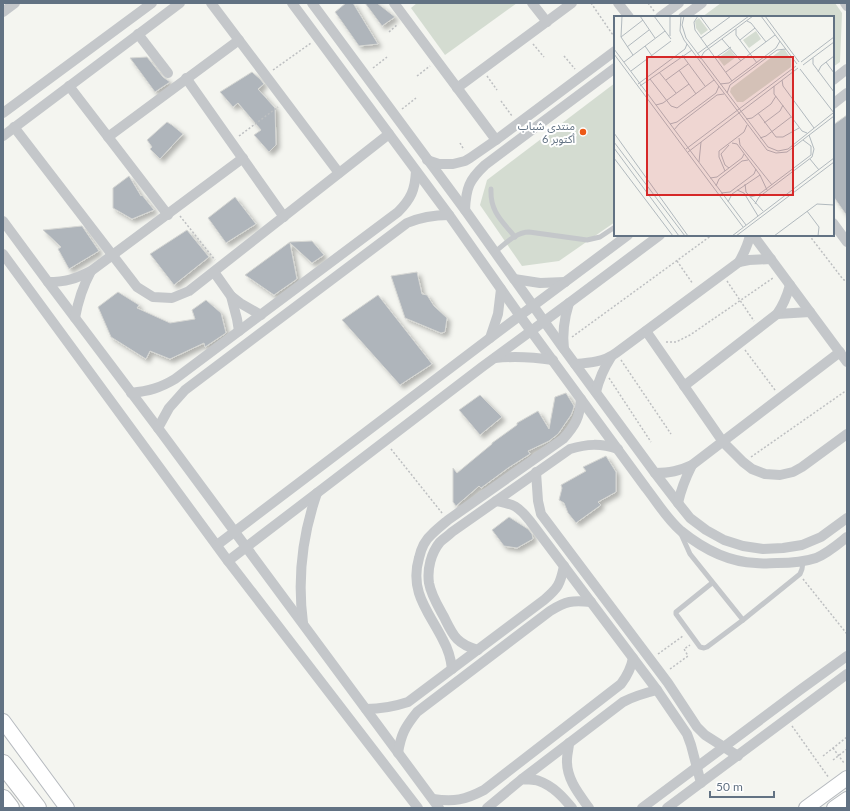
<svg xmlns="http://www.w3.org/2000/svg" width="850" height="811" font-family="Lato,'Noto Sans Arabic',sans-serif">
	<defs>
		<filter id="shadow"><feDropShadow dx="3.5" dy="3.5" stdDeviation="2" flood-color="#0004"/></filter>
	</defs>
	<rect width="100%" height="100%" fill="#f4f5f0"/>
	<!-- green -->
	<g fill="#d4dcd1">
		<polygon points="417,3 517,3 445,55 411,8"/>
		<polygon points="721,3 835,3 842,13 840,62 833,67 833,17 702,17"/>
		<polygon points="615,83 615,222 559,261 522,266 480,205 487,180"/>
	</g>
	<!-- building -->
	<g fill="#afb5bb" stroke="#d5d6d3" filter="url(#shadow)">
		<polygon points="346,3 353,3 378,44 359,46 335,12"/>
		<polygon points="365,3 377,3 395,17 382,26"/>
		<polygon points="147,57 163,77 170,82 155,92 130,58"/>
		<polygon points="252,72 260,79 264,84 258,89 275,108 276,145 269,152 254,135 261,130 238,103 233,107 220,92"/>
		<polygon points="847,115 847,216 833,196 833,125"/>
		<polygon points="167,122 172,125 183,134 160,159 150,149 152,147 147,140"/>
		<polygon points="129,176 141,196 142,195 154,210 132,219 113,208 113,188"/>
		<polygon points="235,197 256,224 226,243 208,218"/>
		<polygon points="82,226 99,251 69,269 58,249 61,247 43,230"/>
		<polygon points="187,230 209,257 174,285 150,254"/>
		<polygon points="312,241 324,255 312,263 290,243 297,279 274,295 245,275 290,242"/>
		<polygon points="417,272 422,294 427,295 434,306 447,318 445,332 441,333 405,318 391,276"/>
		<polygon points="118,292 139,305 137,308 170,323 195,319 192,310 206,300 221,313 226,333 205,347 204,343 170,359 150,351 146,359 111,337 98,307"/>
		<polygon points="378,295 432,364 400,385 342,320"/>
		<polygon points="566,393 574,406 573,410 571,415 558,434 549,441 528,451 530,454 508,468 481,488 479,486 456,506 453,502 453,468 457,473 492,444 492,443 517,425 517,423 538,411 549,429 555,397"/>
		<polygon points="480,395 502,417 480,435 459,410"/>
		<polygon points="606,456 616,472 616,492 598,502 601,505 576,523 568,513 564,503 559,500 562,488 561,485 586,471 583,467"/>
		<polygon points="509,517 528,529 532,534 533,539 517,548 504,546 492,530"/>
	</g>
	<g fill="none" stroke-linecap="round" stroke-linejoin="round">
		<defs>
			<g id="secondary">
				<polyline points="3,721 67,808"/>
				<polyline points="806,808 847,778"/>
				<polyline points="834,808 847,799"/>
			</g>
			<g id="highway">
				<polyline points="3,764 37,808"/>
				<polyline points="3,799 10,808"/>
			</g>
		</defs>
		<!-- secondary casing -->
		<use href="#secondary" stroke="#b6babf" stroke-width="16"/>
		<!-- highway casing -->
		<use href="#highway" stroke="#b6b9bc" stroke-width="20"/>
		<!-- path -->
		<g stroke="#bdbfc1" stroke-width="1.5" stroke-dasharray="2 2" stroke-linecap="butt">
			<polyline points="591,3 615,38"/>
			<polyline points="648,3 654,11"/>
			<polyline points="389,32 398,24"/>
			<polyline points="533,44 544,57"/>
			<polyline points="564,56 575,69"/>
			<polyline points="373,68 387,57"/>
			<polyline points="273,70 311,43"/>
			<polyline points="417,76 430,66"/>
			<polyline points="487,76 497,90"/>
			<polyline points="501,101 512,116"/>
			<polyline points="402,109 416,98"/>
			<polyline points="239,136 278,107"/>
			<polyline points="460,143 464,150"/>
			<polyline points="180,216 215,260"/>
			<polyline points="809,235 842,278 844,280 847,280"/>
			<polyline points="677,261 693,284"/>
			<polyline points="727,281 754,321"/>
			<polyline points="572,337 712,235"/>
			<polyline points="666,342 676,342 690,335 773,278"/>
			<polyline points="745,350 775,390"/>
			<polyline points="621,360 671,434"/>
			<polyline points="609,378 651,442"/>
			<polyline points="391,449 442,513"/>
			<polyline points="751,457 847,390"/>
			<polyline points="803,579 847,634"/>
			<polyline points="658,654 683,636"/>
			<polyline points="670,669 688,656 684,649 690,645"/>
			<polyline points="792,726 829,778"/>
			<polyline points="833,748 844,763"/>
			<polyline points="823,756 847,737"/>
			<polyline points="833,760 847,749"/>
		</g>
		<!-- lane -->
		<g stroke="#c4c7ca" stroke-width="5">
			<path d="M491 189C490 212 502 221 515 237"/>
			<path d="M495 252C505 244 516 232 529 232L587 240 600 237 615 227"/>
			<polyline points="681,534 690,554 743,620"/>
			<polyline points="712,583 676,612 676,614 700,647 704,648 707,647 743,620 800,574 802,569 803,562"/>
		</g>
		<!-- street -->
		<g stroke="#c4c7ca" stroke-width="10">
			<polyline points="211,3 339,173"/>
			<path d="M292 3 449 215 520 316 646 488C657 502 667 519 681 531 702 548 728 562 756 563 763 564 770 563 777 563 790 563 804 562 816 558 828 553 837 545 847 537"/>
			<polyline points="312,3 465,210 561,345 655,473 678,503 690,518 706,530 724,540 743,546 763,549 783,548 802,545 821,537 847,518"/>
			<polyline points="394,3 496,140"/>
			<polyline points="532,3 547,22"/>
			<polyline points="618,3 629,17"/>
			<polyline points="845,3 847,6"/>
			<polyline points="3,12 15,3"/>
			<polyline points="660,17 679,3"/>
			<polyline points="683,17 702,3"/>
			<polyline points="138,34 168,73"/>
			<polyline points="186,78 284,217"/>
			<polyline points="833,80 847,69"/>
			<polyline points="69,86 168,215"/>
			<polyline points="457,88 572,3"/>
			<polyline points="833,104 847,93"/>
			<polyline points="3,113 152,3"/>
			<polyline points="14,127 137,287 153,297 172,298 189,291 389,134"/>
			<polyline points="3,136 180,3"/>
			<polyline points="108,137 239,40"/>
			<polyline points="427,160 439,164 453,164 465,161 470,158 496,140 615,51"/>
			<path d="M465 210C466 188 469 180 485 165L615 68"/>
			<polyline points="3,221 48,282 158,428 439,808"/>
			<polyline points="833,223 847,242"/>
			<polyline points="753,235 847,362"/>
			<polyline points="3,254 228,561 418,808"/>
			<polyline points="739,262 749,260 771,259"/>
			<polyline points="214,272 231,296 237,319 239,331"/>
			<polyline points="514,279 540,283 565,282"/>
			<path d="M48 282C66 282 75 279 91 271L243 158"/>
			<polyline points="231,296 240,303 261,315"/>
			<polyline points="777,314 810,312"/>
			<path d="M75 318C78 301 83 286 91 271"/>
			<polyline points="646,331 723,442 743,462 752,469 765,474 780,475 793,472 802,467 847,434"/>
			<polyline points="490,338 498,314 501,289"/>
			<path d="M564 349C562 333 564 319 569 303"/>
			<path d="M495 358C515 356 533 357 553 360"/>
			<path d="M575 364C589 363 604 362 616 353L739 262C744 253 748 245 750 235"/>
			<path d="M684 386 777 314C784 304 787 296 790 285"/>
			<path d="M596 392C599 379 604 368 611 357"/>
			<path d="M131 393C149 391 160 388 175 379L398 212C411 199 415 190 416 171"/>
			<path d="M158 428 169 408 185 390 407 223C421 217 433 215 449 215"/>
			<polyline points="536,472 538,501 541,514 668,683 697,727 705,735 738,756"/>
			<path d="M655 473C670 473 679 471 692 465L840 352"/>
			<path d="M496 501C514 504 518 506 530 521L657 690 687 734 691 745 701 783"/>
			<path d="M678 503C681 489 686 477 692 465"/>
			<polyline points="217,545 490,338 628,235"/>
			<polyline points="228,561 482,367 531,331 569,303 660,235"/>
			<path d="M303 623C297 577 302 536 317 493"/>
			<path d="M478 650C456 644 453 635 444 617 438 606 431 595 429 583 427 569 431 553 440 542 443 539 448 536 452 532L570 449C587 444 600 443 618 449"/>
			<path d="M452 669C451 659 448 649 443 640 429 612 409 592 419 558 421 549 425 540 432 534 437 529 442 525 448 520L563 439C575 426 580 417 581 399"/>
			<path d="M366 709C381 709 393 707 408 702L544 600C558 588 560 585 564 566"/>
			<path d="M569 743C569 748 567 754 567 759 566 778 578 793 589 808"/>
			<path d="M398 753C401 734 405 727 417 712L550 611C566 601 572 600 591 602"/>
			<path d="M522 779C528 780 534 779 539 781 553 786 563 797 572 808"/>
			<path d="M433 799C454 802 465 800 484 790L621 684C627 676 631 669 633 658"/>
			<path d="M487 808 522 779 623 702C634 696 645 693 657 690"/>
			<polyline points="642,808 800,690 847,656"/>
			<polyline points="667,808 847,674"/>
		</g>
		<!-- secondary -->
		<use href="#secondary" stroke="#fff" stroke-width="14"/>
		<!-- highway -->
		<use href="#highway" stroke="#fff" stroke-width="18"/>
	</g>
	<!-- markers -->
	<circle fill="#ed5917" stroke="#fff" stroke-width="1.5" cx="583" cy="132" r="4"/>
	<g text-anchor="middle" stroke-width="4" stroke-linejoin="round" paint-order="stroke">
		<!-- poi labels -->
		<g font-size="11" fill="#627283" stroke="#fff" text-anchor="end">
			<text x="575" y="130">منتدى شباب<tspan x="575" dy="13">6 أكتوبر</tspan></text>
		</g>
	</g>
	<!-- overview -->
	<g transform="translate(614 16)">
		<rect width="220" height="220" fill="#f4f5f0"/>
		<path d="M85 2 94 14 87 19 82 12 81 5ZM142 15 147 23 135 32 129 24ZM116 33 122 41 110 50 104 42ZM167 34H171L177 43V51L129 86H123L116 76 117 72Z" fill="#d4dcd1"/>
		<path fill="none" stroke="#b1b9be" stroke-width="1" d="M8 0 7 21 19 39M26 0 41 22M40 0 57 23M67 0 66 15 70 24 153 134 162 137 173 136 220 100M70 0 68 9 72 22 154 131 164 135 174 133 219 97M84 0 80 6 81 14 118 65M86 0 97 15M147 0 183 48M151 0 185 46M133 5 137 7 152 26M122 13V19L143 47M56 20V0M7 21 29 4M87 22 117 0M108 23 127 45M126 24 141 12M31 30 38 40M13 31 35 14M0 33 132 209M0 38 129 211M83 38 135 0M68 39 91 70M101 42 117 31M199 42V48L220 76M86 43 90 36 139 0M10 46 51 15M187 46 220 21M212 46 220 57M189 49 220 26M186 53 220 97M65 54 82 78M17 55 57 25M45 56 62 77M112 56 161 19M204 56 207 50 220 40M36 63 57 90 63 92 100 64M52 64 74 48M168 64 169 70 200 112M24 68 71 33 73 28M106 68 115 67 162 32 166 25M26 70 78 34M160 70V78L188 115 193 117M113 77 116 69 163 34 172 33M42 89 49 87 75 68M144 97 162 121H169L185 112M132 103 138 102 157 88 162 80M150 107 166 95 169 89M56 108 63 106 102 77 105 70M60 114 65 108 103 79 110 78M0 117 74 220M125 122 126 129 158 169M146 122 152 120 177 101M0 126 71 220M118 127 123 128 146 159 153 174M115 129 107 138 111 149 115 152M0 132 65 220M72 133 182 50M74 136 184 52M0 142 59 220M196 143 205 154M85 146 87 126M111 155 105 141V135L130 116 133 109M96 162 103 161 128 142 130 138M131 168 132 176 149 195M102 170 105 163 128 145 134 144M123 174 130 177 144 200M107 177 116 176 140 158 142 153M136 181 144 179 197 139V130L189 124M114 186 118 178 146 159M141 188 145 181 198 141 200 133 195 119M193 195 205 211 204 220M118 220 220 142M122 220 220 146M160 220 203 188 220 189"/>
		<path fill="#d62828" fill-opacity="0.15" stroke="#d62828" stroke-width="2" d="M33 41H179V179H33Z"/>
		<rect width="220" height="220" fill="none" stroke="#627283" stroke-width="2"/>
	</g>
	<!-- border -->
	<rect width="850" height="811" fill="none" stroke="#627283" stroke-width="8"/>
	<!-- scale -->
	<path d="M710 791v6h64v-6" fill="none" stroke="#627283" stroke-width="2"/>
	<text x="716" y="791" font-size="12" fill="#627283" stroke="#ffffff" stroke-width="3" paint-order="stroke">50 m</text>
</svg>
